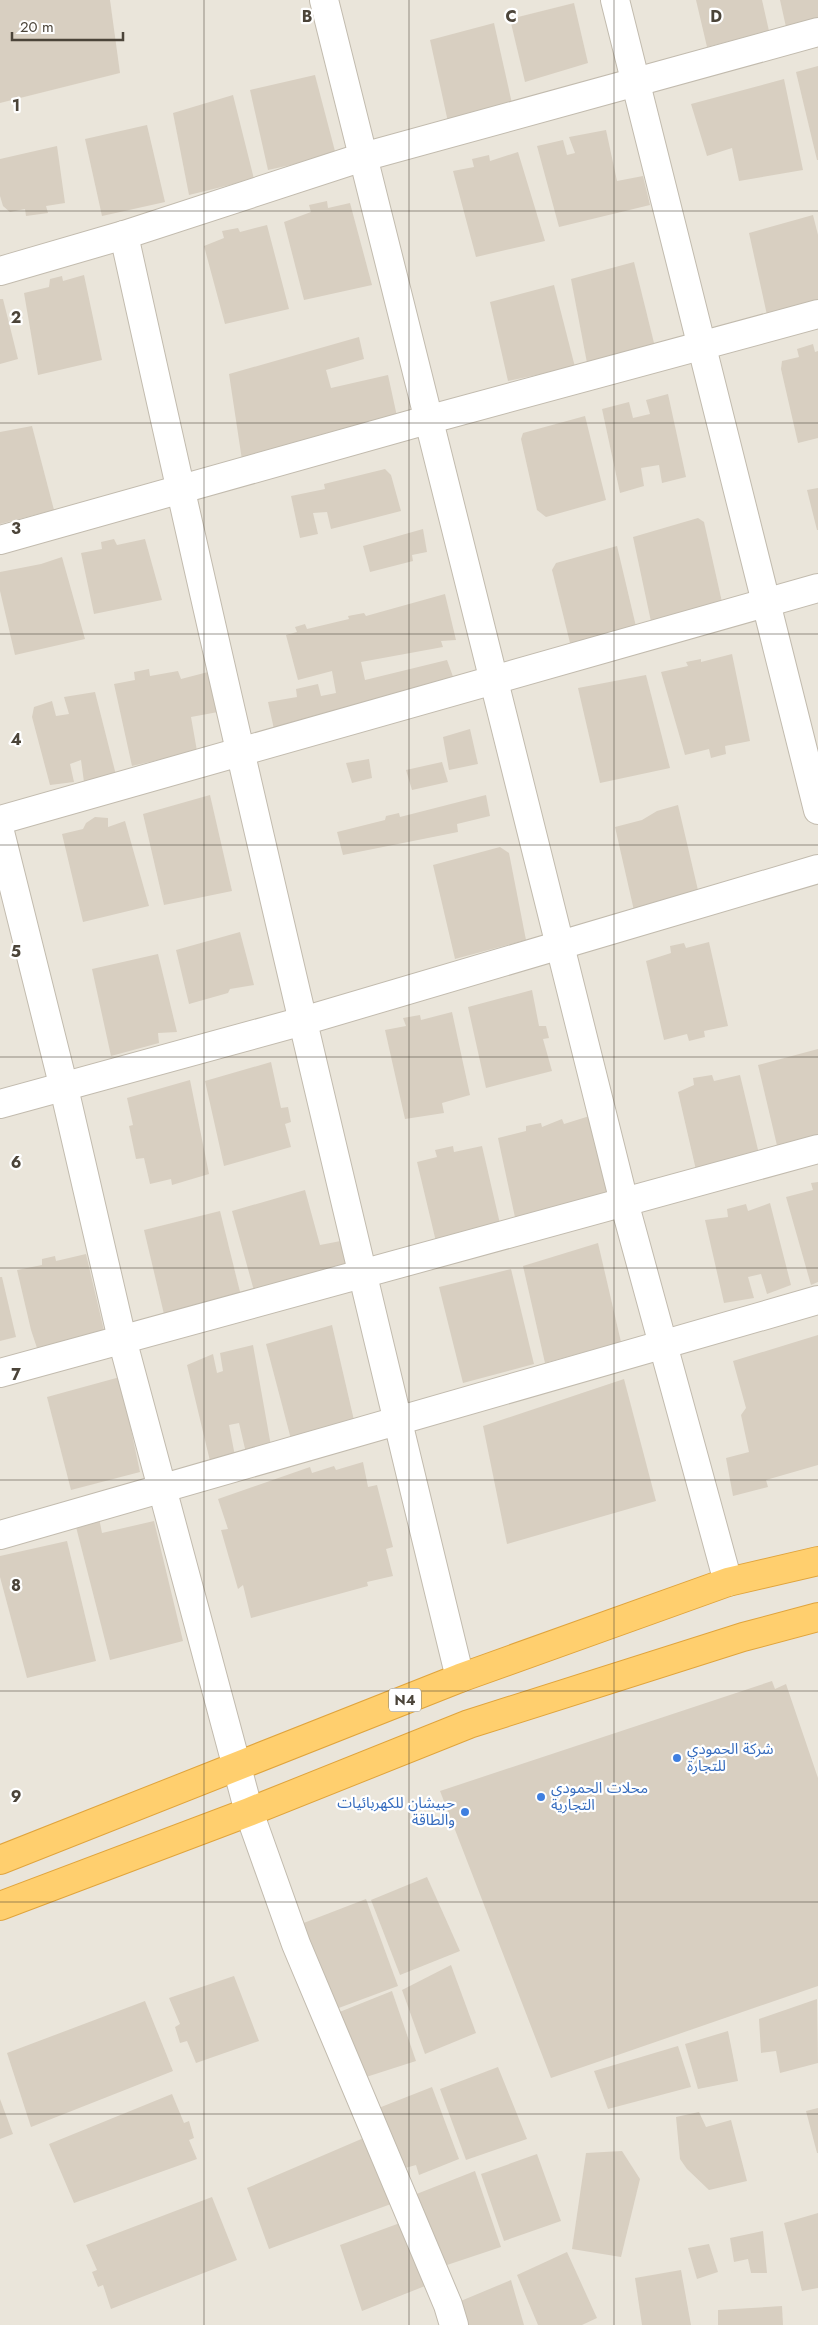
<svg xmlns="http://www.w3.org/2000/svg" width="818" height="2325" font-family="Jost,'Noto Sans Arabic',sans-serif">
	<rect width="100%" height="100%" fill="#f6f3ec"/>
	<!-- residential -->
	<rect fill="#eae5da" x="0" y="0" width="818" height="2325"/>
	<!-- building -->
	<g fill="#d8cfc1">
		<polygon points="0,0 110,0 120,73 0,103"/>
		<polygon points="696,0 762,0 769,31 707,47"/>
		<polygon points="780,0 818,0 818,19 786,27"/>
		<polygon points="574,3 588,63 525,82 510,19"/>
		<polygon points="494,23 513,108 448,122 430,40"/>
		<polygon points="818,66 818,160 817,160 796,72"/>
		<polygon points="315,75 336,155 268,170 250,90"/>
		<polygon points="784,79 803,170 739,181 732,148 707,156 691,104"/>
		<polygon points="233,95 254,179 189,195 173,113"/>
		<polygon points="147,125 165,202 102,216 85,139"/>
		<polygon points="606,130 617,181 643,176 650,205 559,227 537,146 563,140 567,155 575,153 569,137"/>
		<polygon points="57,146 65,203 46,206 48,213 26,216 25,209 10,212 3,206 0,196 0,159"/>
		<polygon points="518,152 545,241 476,257 453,171 474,167 472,159 489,155 490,161"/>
		<polygon points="327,201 328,208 350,203 372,285 304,300 284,222 311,212 309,205"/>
		<polygon points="813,215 818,235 818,302 767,315 749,233"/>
		<polygon points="267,225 289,309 225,324 204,246 224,238 222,231 238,228 240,232"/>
		<polygon points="634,262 655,347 587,363 571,279"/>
		<polygon points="84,275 102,360 38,375 24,293 49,287 50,279 62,276 63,281"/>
		<polygon points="554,285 575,367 508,381 490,302"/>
		<polygon points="0,299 3,299 18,359 0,364"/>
		<polygon points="359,337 364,359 326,370 331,388 388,375 398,421 242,460 229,374"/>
		<polygon points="813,344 815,352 818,351 818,438 798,443 781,369 782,361 799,357 797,349"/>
		<polygon points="668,394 686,477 662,483 659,465 641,468 644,486 620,493 602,409 629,402 633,418 650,414 646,400"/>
		<polygon points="585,416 606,500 546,517 537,510 521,439 523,433"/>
		<polygon points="32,426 54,510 0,524 0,432"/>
		<polygon points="385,469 391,475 401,511 331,529 327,512 313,513 318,534 300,538 291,496 325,489 324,484"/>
		<polygon points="818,488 818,530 817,530 807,490"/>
		<polygon points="698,518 704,522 724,611 653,631 633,537"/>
		<polygon points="423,529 427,552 412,555 413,561 370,572 363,546"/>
		<polygon points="114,539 117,545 145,539 162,600 94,614 81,553 102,549 101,542"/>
		<polygon points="617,546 638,635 572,651 552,570 556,563"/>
		<polygon points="62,557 85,639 15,655 0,591 0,572 41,564"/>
		<polygon points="445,594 456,640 441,641 443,647 361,662 365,680 447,660 456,685 274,729 268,702 297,697 296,689 318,684 321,696 336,693 332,671 298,680 286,635 297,632 295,627 305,624 307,629 349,619 348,616 364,613 366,616"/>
		<polygon points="732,654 750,741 725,746 726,754 711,758 709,749 685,755 661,672 688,666 686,662 701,659 701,662"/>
		<polygon points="149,669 150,676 178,671 181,679 208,672 218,712 191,717 197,751 132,766 114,684 135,680 134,672"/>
		<polygon points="646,675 670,768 600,783 578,688"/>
		<polygon points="95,692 116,775 84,782 81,760 70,764 74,782 50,785 32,717 34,707 52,701 56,716 69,714 64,697"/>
		<polygon points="470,729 478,764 449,770 443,737"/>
		<polygon points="369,759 372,778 352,783 346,763"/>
		<polygon points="442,762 448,782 412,790 406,770"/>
		<polygon points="210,795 232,891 164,905 143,814"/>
		<polygon points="486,795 490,816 457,824 458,832 343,855 337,832 385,820 386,816 399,813 400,817"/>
		<polygon points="678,805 701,903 635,915 615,827 642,820 657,811"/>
		<polygon points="95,817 108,818 108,827 125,821 149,906 83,922 62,834 83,829 86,823"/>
		<polygon points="500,847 509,853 526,940 455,959 433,865"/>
		<polygon points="240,932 254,985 230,989 228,993 189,1004 176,950"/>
		<polygon points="709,942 728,1026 704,1031 705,1037 689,1041 687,1034 664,1040 646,961 671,953 670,946 684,943 686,948"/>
		<polygon points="158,954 177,1032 158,1033 159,1043 111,1056 92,969"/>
		<polygon points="532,990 539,1026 546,1026 549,1038 543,1039 552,1071 486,1088 468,1007"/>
		<polygon points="452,1012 470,1095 442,1103 444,1113 405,1119 385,1030 406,1026 403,1018 420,1015 421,1020"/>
		<polygon points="818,1049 818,1143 779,1154 758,1065"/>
		<polygon points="271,1062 281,1108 288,1107 291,1122 285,1124 291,1147 224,1166 205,1081"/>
		<polygon points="712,1075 714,1081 740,1075 759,1154 696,1170 678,1092 694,1085 693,1078"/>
		<polygon points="190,1080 209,1174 172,1185 171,1179 150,1184 144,1158 136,1159 129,1126 133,1125 127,1098"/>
		<polygon points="596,1114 616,1198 516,1222 498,1138 526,1131 526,1126 541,1123 542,1127 562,1119 564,1124"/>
		<polygon points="453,1146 454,1152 482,1146 501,1228 437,1246 417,1162 437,1157 435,1150"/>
		<polygon points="818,1182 818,1282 811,1285 786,1197 813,1190 811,1183"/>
		<polygon points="305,1190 320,1245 351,1239 358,1272 256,1298 232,1211"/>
		<polygon points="770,1203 791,1285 767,1294 761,1274 748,1277 754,1298 724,1303 705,1220 728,1217 727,1209 746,1204 748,1211"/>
		<polygon points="220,1211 244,1308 168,1331 144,1230"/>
		<polygon points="598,1243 621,1342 545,1363 523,1266"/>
		<polygon points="86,1254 106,1339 39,1354 31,1330 17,1270 42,1265 42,1259 55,1256 56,1261"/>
		<polygon points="511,1269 534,1364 463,1383 439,1287"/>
		<polygon points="0,1277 2,1277 16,1337 0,1341"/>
		<polygon points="332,1325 356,1429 292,1443 266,1344"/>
		<polygon points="818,1335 818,1465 766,1480 768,1487 733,1496 726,1458 749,1452 741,1415 746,1408 733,1361"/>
		<polygon points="253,1345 271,1446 246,1453 239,1423 229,1425 235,1456 210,1461 187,1365 213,1354 217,1373 223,1371 220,1353"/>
		<polygon points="120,1377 140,1472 71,1490 47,1397"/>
		<polygon points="624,1379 656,1501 507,1544 483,1426"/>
		<polygon points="363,1462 368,1487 377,1485 393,1547 386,1549 393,1576 367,1582 368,1586 251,1618 243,1585 238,1589 221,1530 228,1529 218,1499 310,1467 312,1473 334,1466 336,1470"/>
		<polygon points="99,1518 102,1533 154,1521 183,1641 110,1660 75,1523"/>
		<polygon points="67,1541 96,1661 27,1678 0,1577 0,1556"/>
		<polygon points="772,1681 775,1689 786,1684 818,1778 818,1986 551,2078 440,1791"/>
		<polygon points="427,1877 460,1951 400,1975 371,1900"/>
		<polygon points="366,1899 398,1986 336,2009 301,1924"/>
		<polygon points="451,1965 476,2033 425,2054 402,1990"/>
		<polygon points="234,1976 259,2041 196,2063 187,2041 180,2043 175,2027 180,2024 169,1998"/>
		<polygon points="392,1991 416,2061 363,2078 337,2013"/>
		<polygon points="817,1999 818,2063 780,2073 776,2051 761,2053 759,2019"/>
		<polygon points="145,2001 173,2071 31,2127 7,2053"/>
		<polygon points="728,2031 738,2081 698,2089 685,2044"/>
		<polygon points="678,2046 691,2087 608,2109 594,2071"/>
		<polygon points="498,2067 527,2139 466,2160 440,2089"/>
		<polygon points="432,2087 459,2159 419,2175 416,2165 398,2170 376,2109"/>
		<polygon points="172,2094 184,2123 189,2121 194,2138 189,2140 197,2159 74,2203 49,2144"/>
		<polygon points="0,2099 13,2134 0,2139"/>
		<polygon points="818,2108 818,2153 817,2153 806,2111"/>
		<polygon points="699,2112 706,2127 731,2120 747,2181 709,2190 687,2169 680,2159 676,2117"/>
		<polygon points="366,2137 391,2204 269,2249 247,2188"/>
		<polygon points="622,2151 640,2179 621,2257 572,2249 586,2153"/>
		<polygon points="537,2154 561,2221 504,2241 481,2174"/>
		<polygon points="475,2171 501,2247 444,2266 414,2195"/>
		<polygon points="212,2197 237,2260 111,2309 103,2285 98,2287 92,2272 97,2270 86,2245"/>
		<polygon points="818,2213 818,2288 802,2291 784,2223"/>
		<polygon points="400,2223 425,2286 362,2311 340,2245"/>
		<polygon points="763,2231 767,2273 751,2273 748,2259 734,2262 730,2238"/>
		<polygon points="709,2244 718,2272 697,2279 688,2248"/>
		<polygon points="567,2252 597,2318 582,2325 538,2325 517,2275"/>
		<polygon points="681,2270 691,2325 642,2325 635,2278"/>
		<polygon points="511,2280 524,2325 462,2325 456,2303"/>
		<polygon points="782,2306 783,2325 718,2325 718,2310"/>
	</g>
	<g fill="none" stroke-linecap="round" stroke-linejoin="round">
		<defs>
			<g id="minor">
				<polyline points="324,0 624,1202 728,1582"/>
				<polyline points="615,0 818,810"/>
				<path d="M124 235C230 717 343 1198 460 1678"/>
				<polyline points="0,271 124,235 363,157 818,32"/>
				<polyline points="0,540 427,420 818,314"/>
				<polyline points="0,820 818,588"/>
				<polyline points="0,832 64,1088 122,1339 249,1812 296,1944 448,2305 454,2325"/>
				<polyline points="0,1104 303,1021 818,869"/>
				<polyline points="0,1373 818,1149"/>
				<polyline points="0,1535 818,1300"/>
			</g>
			<g id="highway">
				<polyline points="0,1860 460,1678 728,1582 818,1561"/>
				<polyline points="0,1906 249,1812 469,1724 743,1637 818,1617"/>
			</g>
		</defs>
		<!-- minor casing -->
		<use href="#minor" stroke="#c2bbae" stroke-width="30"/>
		<!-- highway casing -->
		<use href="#highway" stroke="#e0a43c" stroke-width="30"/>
		<!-- minor -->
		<use href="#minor" stroke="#fff" stroke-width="28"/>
		<!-- highway -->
		<use href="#highway" stroke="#ffcf6e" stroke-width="28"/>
	</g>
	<!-- grid -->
	<path fill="none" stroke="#4b4439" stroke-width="1" stroke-opacity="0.55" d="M204 0V2325M409 0V2325M614 0V2325M0 211H818M0 423H818M0 634H818M0 845H818M0 1057H818M0 1268H818M0 1480H818M0 1691H818M0 1902H818M0 2114H818"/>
	<!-- markers -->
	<g fill="#3f7fe0" stroke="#fff" stroke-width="2">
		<circle cx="677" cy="1758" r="5"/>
		<circle cx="541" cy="1797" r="5"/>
		<circle cx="465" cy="1812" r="5"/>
	</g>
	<g text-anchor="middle" stroke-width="4.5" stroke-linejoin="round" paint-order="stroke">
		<!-- shield labels -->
		<rect fill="#fff" stroke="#817c74" stroke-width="1" x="389" y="1688.5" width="32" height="23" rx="4"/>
		<g font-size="14" font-weight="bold" fill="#4b4439">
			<text x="405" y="1705">N4</text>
		</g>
		<!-- shop labels -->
		<g font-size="15" fill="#366cbe" stroke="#fff" text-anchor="start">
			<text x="687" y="1754">شركة الحمودي<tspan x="687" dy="17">للتجارة</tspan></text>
			<text x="551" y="1793">محلات الحمودي<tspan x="551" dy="17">التجارية</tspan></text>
			<text x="455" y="1808" text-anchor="end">حبيشان للكهربائيات<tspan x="455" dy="17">والطاقة</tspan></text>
		</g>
	</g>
	<g font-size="16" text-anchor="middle" font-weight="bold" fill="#4b4439" stroke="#fff" stroke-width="4.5" stroke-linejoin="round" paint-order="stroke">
		<text x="307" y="22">B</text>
		<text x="511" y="22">C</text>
		<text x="716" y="22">D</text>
		<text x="16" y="111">1</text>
		<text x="16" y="323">2</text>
		<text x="16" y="534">3</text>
		<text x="16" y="745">4</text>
		<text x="16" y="957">5</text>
		<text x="16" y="1168">6</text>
		<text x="16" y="1380">7</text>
		<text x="16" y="1591">8</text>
		<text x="16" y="1802">9</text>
	</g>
	<!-- scale -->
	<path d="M12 32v8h111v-8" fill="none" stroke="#4b4439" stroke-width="2.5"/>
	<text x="20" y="32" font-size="15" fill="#4b4439" stroke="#ffffff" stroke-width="4" paint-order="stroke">20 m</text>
</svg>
